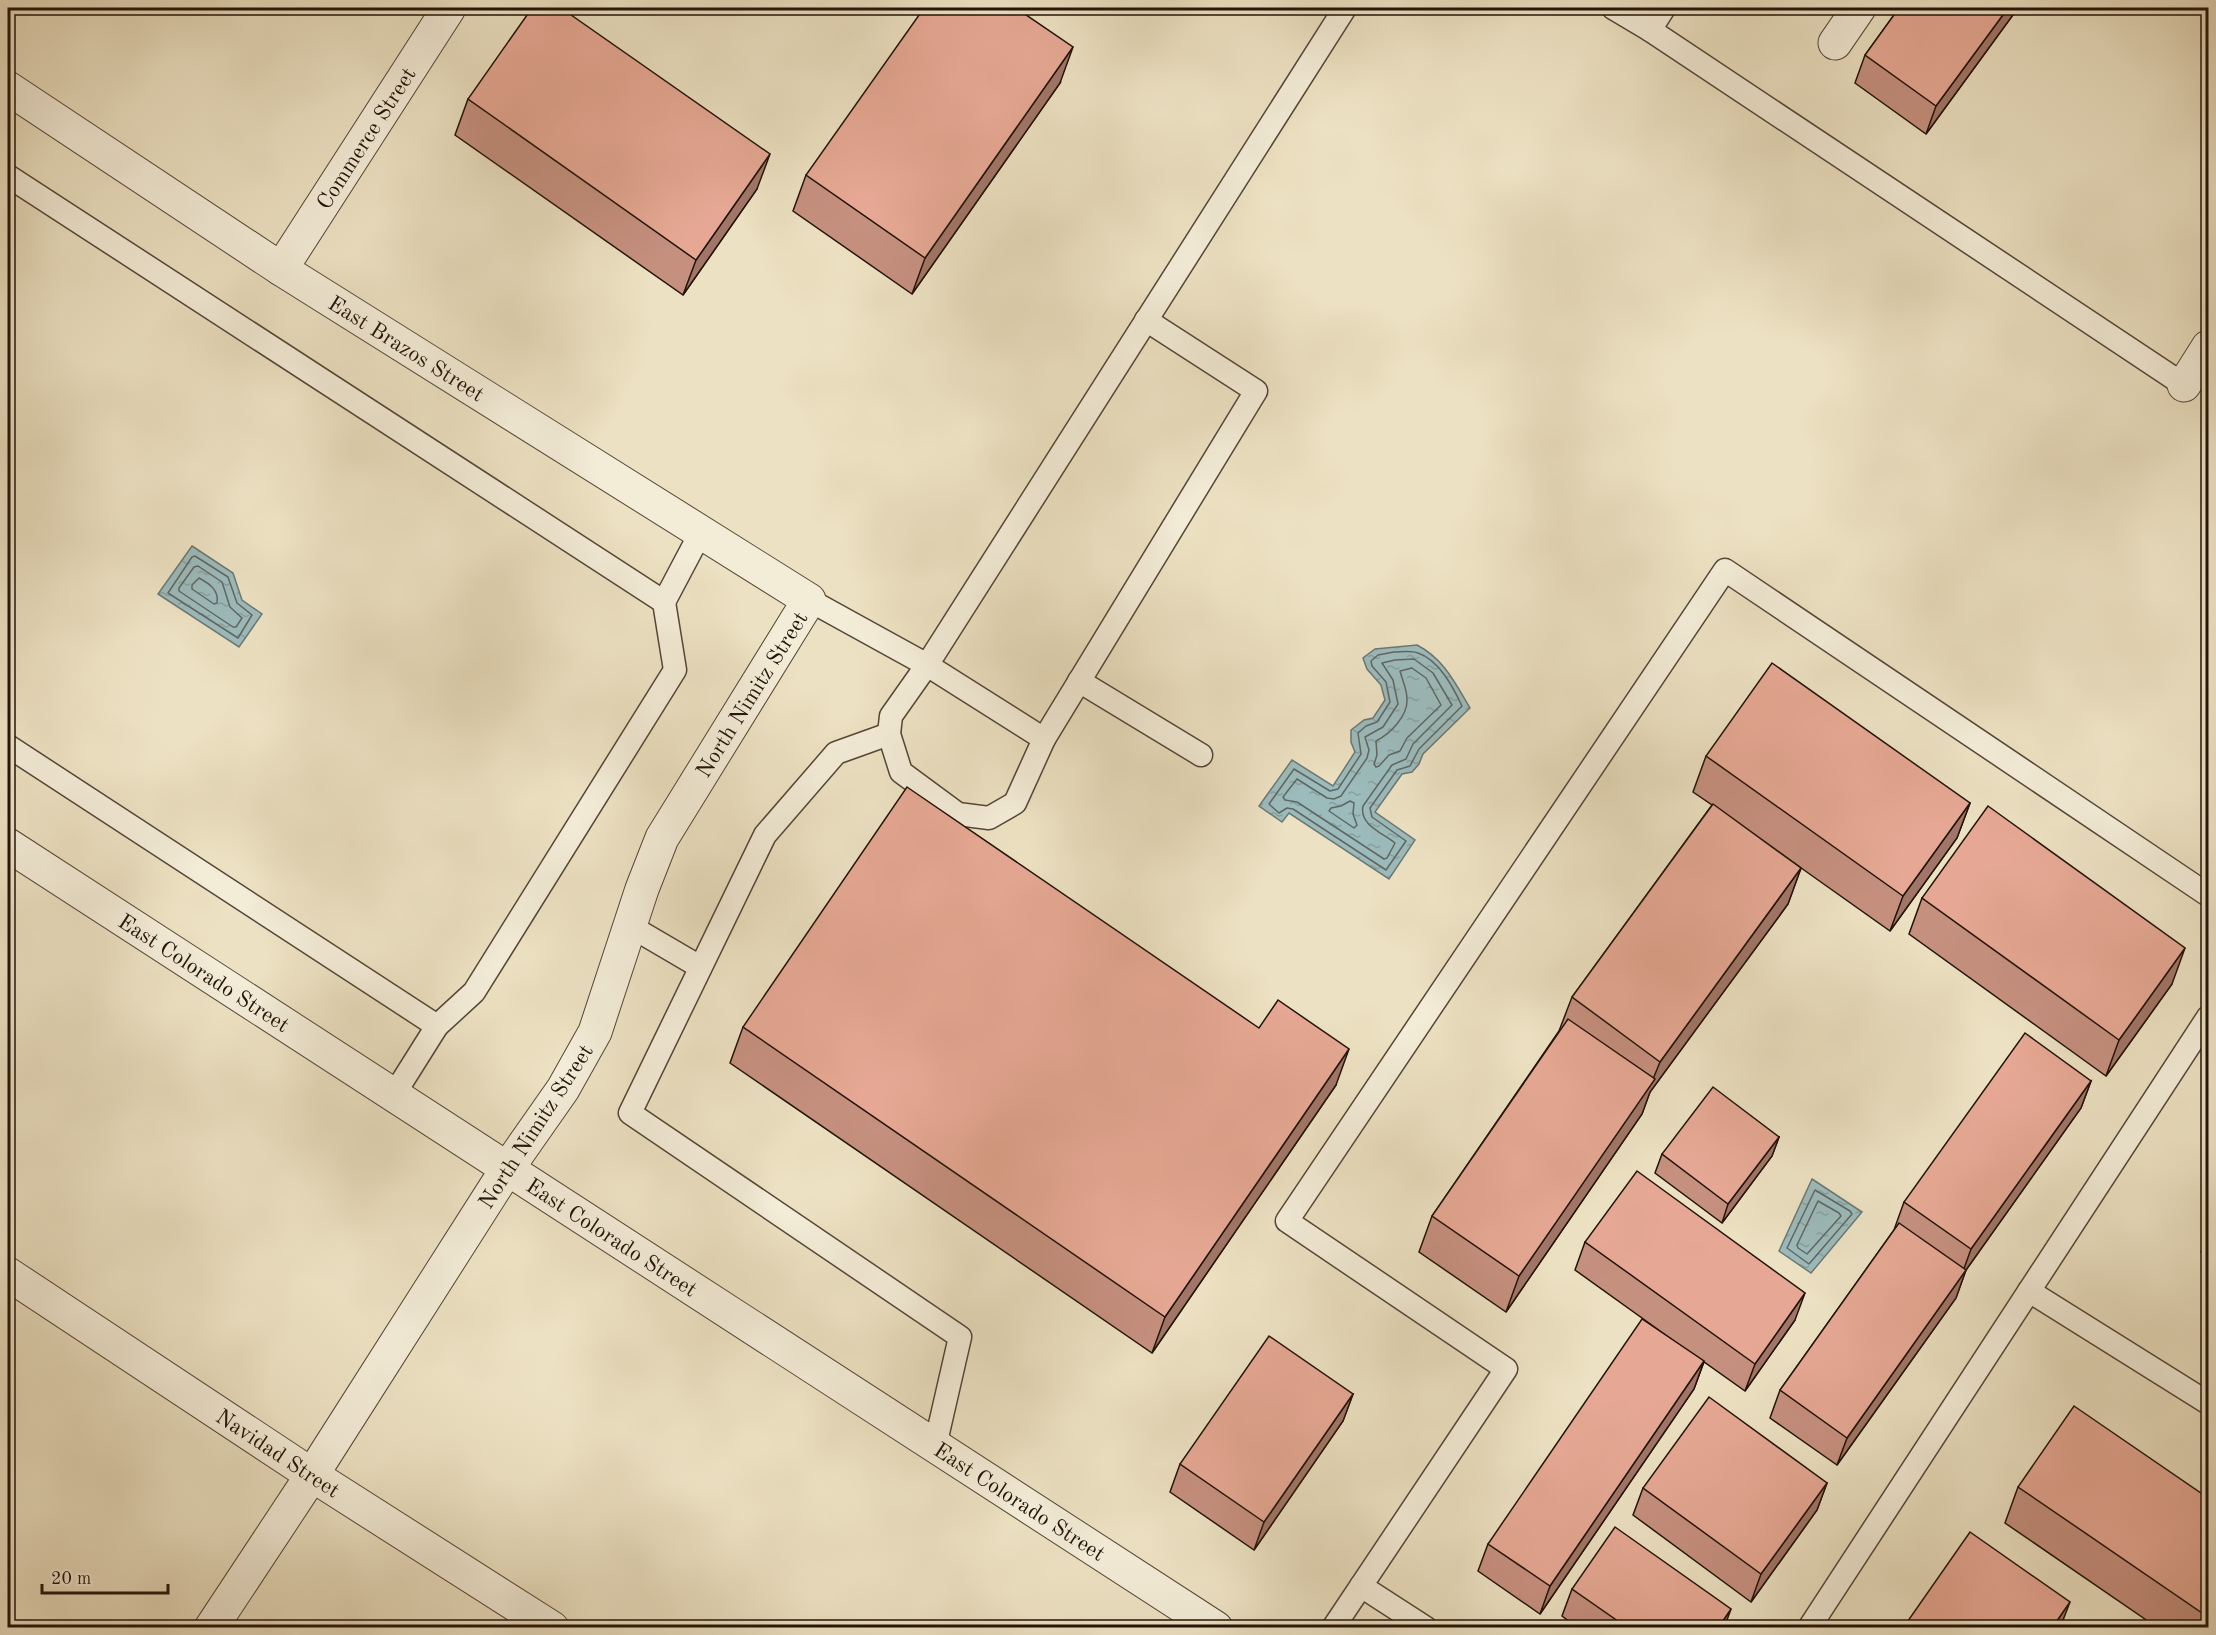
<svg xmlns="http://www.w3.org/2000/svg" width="2216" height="1635" font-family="'Old Standard TT',serif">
	<defs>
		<pattern id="water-ripples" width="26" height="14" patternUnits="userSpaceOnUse" patternTransform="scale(1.5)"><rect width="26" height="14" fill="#9cbbbc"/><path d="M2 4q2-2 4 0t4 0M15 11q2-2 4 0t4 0" fill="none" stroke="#86a0a0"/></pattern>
	</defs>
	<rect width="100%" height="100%" fill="#ece1c2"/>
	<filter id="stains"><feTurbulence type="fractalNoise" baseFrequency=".00333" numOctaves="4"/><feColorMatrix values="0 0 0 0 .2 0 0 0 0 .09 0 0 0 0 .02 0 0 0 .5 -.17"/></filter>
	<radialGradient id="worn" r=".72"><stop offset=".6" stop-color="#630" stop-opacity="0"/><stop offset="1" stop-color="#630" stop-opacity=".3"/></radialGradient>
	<!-- water -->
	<g fill="url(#water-ripples)" stroke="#6b7874" stroke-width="1.5">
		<polygon points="192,546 233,573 242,600 262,614 239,647 158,594"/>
		<path d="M1417 645C1444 659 1455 683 1470 708L1423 754 1419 764 1412 772 1402 774 1375 812 1415 840 1389 879 1289 813 1282 822 1259 806 1292 760 1333 786 1355 752 1351 742V730L1364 720 1373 718 1385 700 1381 685 1367 669 1363 658 1375 649Z"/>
		<polygon points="1812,1179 1862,1212 1811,1273 1779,1251"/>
	</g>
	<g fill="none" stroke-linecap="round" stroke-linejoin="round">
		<!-- shore -->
		<g stroke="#5f6762" stroke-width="1.5">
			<polygon points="195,556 228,577 237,603 252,615 238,638 168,593 192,557"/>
			<polygon points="198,566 222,582 230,607 242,618 236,627 233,627 179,591 179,588 194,567"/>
			<path d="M199 578C210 584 219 590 217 603L214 604 192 589V585Z"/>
			<path d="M1394 652C1401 652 1411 650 1418 653 1439 660 1453 687 1462 706L1419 749 1410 766 1397 770 1370 808 1372 817 1406 841 1386 870 1293 809 1287 808 1279 813 1269 804 1294 769 1330 791 1338 789 1361 754 1358 733 1366 726 1377 722 1390 702 1386 682 1372 666 1371 661 1378 655Z"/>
			<path d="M1414 659 1433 673 1452 705 1413 744 1406 759 1392 765 1363 806C1359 825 1383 833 1395 843L1387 858 1384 859 1297 802 1285 800 1283 797 1297 779 1327 798 1334 799 1341 796 1367 758 1369 750 1365 737 1383 727 1398 704 1393 680 1382 663 1395 660Z"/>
			<path d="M1412 668 1426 678 1441 705 1407 738 1400 751 1389 755 1379 766 1376 767 1374 764 1377 755 1376 741C1390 734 1408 716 1407 699 1407 689 1402 679 1400 671Z"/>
			<polygon points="1350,801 1354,803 1353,814 1357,825 1354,828 1329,811 1331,808 1341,806"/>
			<polygon points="1815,1190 1850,1211 1852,1214 1809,1264 1787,1248"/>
			<polygon points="1818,1201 1839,1213 1841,1216 1807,1254 1798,1248 1797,1245"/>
		</g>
		<defs>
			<g id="lane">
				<polyline points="1613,8 1650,30 1664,8"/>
				<polyline points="1650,30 2184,385"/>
				<polyline points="8,176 664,602 675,670 474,992 437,1026"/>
				<polyline points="809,600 927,665 1345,8"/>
				<polyline points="664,602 701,532"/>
				<polygon points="927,665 1044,739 1015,803 989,818 958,814 901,772 889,734 891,716"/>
				<polyline points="1079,681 1201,755"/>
				<polyline points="889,734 836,753 765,835 630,1113 960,1337 935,1446"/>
				<polyline points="1044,739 1256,391 1146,320"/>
				<polyline points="8,746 437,1026 393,1096"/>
				<polyline points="630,926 700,967"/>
				<polyline points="2029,1291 2208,1403"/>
				<polyline points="1361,1586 1426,1628"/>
				<polyline points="1333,1628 1506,1369 1287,1221 1725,570 2208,895"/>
				<polyline points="1809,1628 2208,1017"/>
			</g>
			<g id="street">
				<polyline points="1835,43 1859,8"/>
				<path id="s1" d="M8 88 281 269 809 600 662 838 642 889 595 1032 563 1089 507 1169 312 1475 211 1628"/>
				<path id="s2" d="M281 269 449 8"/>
				<polyline points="2184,385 2208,347"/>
				<path id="s3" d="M8 845 1216 1628"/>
				<path id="s4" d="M8 1274 312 1475 552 1628"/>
			</g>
		</defs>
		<!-- lane casing -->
		<use href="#lane" stroke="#544637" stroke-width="25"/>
		<!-- street casing -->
		<use href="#street" stroke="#544637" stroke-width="35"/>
		<!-- lane -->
		<use href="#lane" stroke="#f3ecd7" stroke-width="22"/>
		<!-- street -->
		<use href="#street" stroke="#f3ecd7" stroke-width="33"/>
	</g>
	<!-- wall -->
	<g fill="#c6907f" stroke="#221309" stroke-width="1.5">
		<polygon points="1899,8 2018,8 1926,134 1855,83 1865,55"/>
		<polygon points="1060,83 912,294 793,211 806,175"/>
		<polygon points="468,99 757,189 683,295 455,135"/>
		<polygon points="1706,756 1970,803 1957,838 1890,931 1780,853 1801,868 1788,904 1650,1092 1642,1114 1506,1312 1419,1252 1432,1216 1559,1031 1572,997 1712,805 1693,792"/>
		<polygon points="1922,898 2172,984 2106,1076 1909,934"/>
		<polygon points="743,1027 1336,1085 1152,1353 730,1063"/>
		<polygon points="2091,1081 2081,1108 1966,1270 1956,1298 1837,1465 1770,1418 1780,1390 1894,1230 1904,1202"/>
		<polygon points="1779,1137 1772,1156 1722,1223 1655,1173 1662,1154"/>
		<polygon points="2208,1232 2208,1257 2201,1252"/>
		<polygon points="1585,1242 1795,1320 1745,1391 1704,1362 1694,1389 1540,1614 1478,1571 1488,1544 1681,1346 1575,1270"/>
		<polygon points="1353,1394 1343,1421 1254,1550 1170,1492 1180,1464"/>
		<polygon points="1827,1483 1817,1510 1751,1602 1633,1515 1643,1488"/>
		<polygon points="2018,1487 2208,1498 2208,1628 2158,1628 2005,1523"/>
		<polygon points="1572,1589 1724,1628 1578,1628 1562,1616"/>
	</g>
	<!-- shaded-wall -->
	<g fill="#a17668" stroke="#221309" stroke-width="1.5">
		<polygon points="2008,8 2018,8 1926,134 1936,106"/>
		<polygon points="1073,47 1060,83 912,294 925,258"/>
		<polygon points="770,154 757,189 683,295 696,260"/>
		<polygon points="1970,803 1957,838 1890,931 1903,896"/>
		<polygon points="1801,868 1788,904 1650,1092 1642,1114 1506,1312 1519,1276 1651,1084 1660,1062"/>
		<polygon points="2185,948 2172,984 2106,1076 2119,1040"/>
		<polygon points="1349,1049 1336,1085 1152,1353 1165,1317"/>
		<polygon points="2091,1081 2081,1108 1961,1277 1971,1249"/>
		<polygon points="1779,1137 1772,1156 1722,1223 1728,1204"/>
		<polygon points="1966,1270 1956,1298 1837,1465 1847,1438"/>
		<polygon points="1805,1293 1795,1320 1745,1391 1755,1364"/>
		<polygon points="1704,1361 1694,1389 1540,1614 1550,1586"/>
		<polygon points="1353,1394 1343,1421 1254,1550 1264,1522"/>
		<polygon points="1827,1483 1817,1510 1751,1602 1761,1574"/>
		<polygon points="2070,1602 2060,1628 2052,1628"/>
		<polygon points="1731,1609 1724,1628 1718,1628"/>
	</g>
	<!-- building -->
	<g fill="#e6a894" stroke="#221309" stroke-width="1.5">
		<polygon points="532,8 561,8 770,154 696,260 468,99"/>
		<polygon points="924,8 1016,8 1073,47 925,258 806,175"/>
		<polygon points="1899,8 2008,8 1936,106 1865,55"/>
		<polygon points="1772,663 1970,803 1903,896 1706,756"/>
		<polygon points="907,787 1259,1028 1278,1000 1349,1049 1165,1317 743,1027"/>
		<polygon points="1713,804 1801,868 1660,1062 1572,997"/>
		<polygon points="1988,806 2185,948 2119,1040 1922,898"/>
		<polygon points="1568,1019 1655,1079 1519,1276 1432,1216"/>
		<polygon points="2025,1033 2091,1081 1971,1249 1904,1202"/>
		<polygon points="1713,1087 1779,1137 1728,1204 1662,1154"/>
		<polygon points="1637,1171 1805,1293 1755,1364 1585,1242"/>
		<polygon points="1899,1223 1966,1270 1847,1438 1780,1390"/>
		<polygon points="1642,1319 1704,1361 1550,1586 1488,1544"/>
		<polygon points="1269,1336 1353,1394 1264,1522 1180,1464"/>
		<polygon points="1709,1397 1827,1483 1761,1574 1643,1488"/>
		<polygon points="2074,1406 2208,1498 2208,1617 2018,1487"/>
		<polygon points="1615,1527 1731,1609 1718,1628 1628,1628 1572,1589"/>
		<polygon points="1970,1532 2070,1602 2052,1628 1903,1628"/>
	</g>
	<g text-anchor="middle" stroke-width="6" stroke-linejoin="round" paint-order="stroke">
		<!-- street labels -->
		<g font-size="22" fill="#221309" stroke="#f3ecd7">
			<text dy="8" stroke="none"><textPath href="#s2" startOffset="156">Commerce Street</textPath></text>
			<text dy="8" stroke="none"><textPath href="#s1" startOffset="476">East Brazos Street</textPath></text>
			<text transform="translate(751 694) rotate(-58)" y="8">North Nimitz Street</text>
			<text dy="8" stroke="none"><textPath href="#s3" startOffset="234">East Colorado Street</textPath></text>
			<text transform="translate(535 1126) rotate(-57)" y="8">North Nimitz Street</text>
			<text dy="8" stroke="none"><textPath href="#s3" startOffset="720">East Colorado Street</textPath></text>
			<text dy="8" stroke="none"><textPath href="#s4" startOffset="324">Navidad Street</textPath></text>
			<text dy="8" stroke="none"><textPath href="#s3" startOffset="1206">East Colorado Street</textPath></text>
		</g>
	</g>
	<!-- margin -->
	<rect width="2216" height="1635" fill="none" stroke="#ece1c2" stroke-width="30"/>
	<rect x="9" y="9" width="2198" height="1617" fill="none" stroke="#221309" stroke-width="3"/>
	<rect x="15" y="15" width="2186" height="1605" fill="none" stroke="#221309" stroke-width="1.5"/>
	<!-- scale -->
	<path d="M42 1584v9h126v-9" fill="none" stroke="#221309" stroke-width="3"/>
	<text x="51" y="1584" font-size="18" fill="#221309" stroke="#f3ecd7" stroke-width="4.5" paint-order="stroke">20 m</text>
	<rect width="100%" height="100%" filter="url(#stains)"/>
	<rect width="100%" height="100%" fill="url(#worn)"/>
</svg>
